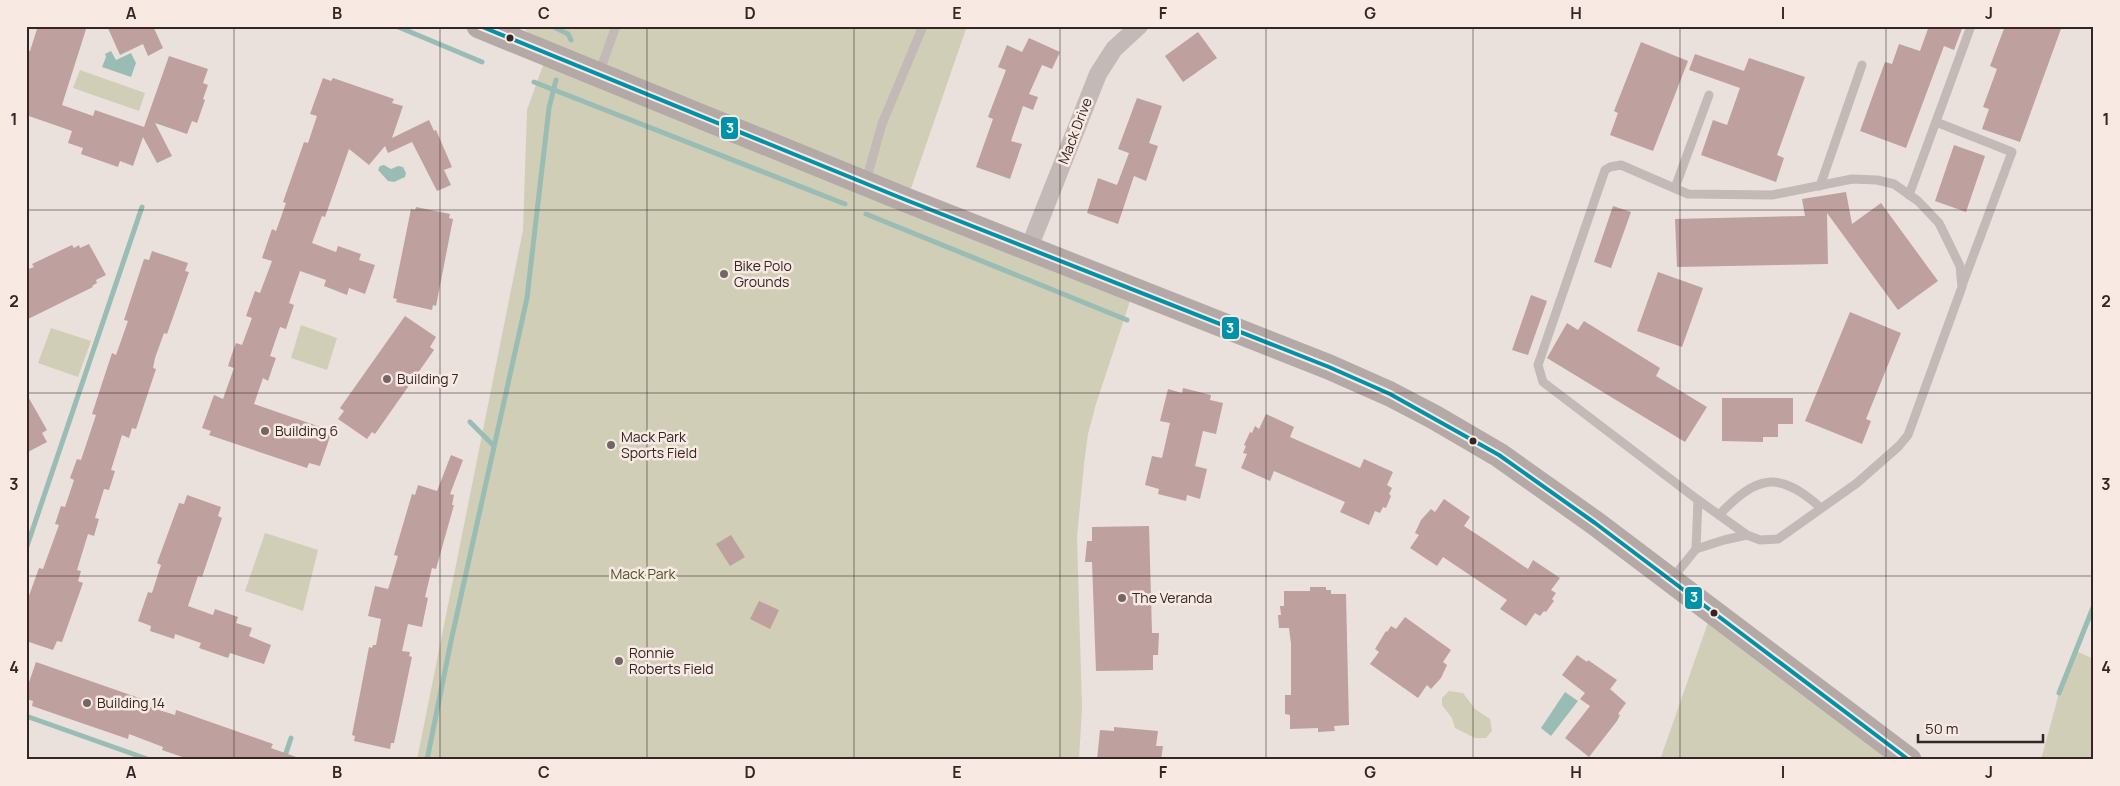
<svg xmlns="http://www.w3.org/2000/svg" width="2120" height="786" font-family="Manrope,sans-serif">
	<rect width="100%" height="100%" fill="#eae1dd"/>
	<!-- green -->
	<g fill="#d0ceb6">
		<polygon points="525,26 967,26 907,200 1134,289 1096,404 1088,434 1084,464 1077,537 1082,707 1079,760 417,760 523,230 527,110 547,54 524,28"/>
		<polygon points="80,70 145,93 139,111 73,88"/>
		<polygon points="301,325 337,338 327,370 291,358"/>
		<polygon points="51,328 91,341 78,377 38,363"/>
		<polygon points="265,533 318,550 303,611 245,591"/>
		<polygon points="1712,611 1909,760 1660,760"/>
		<polygon points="2076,651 2094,659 2094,760 2041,760 2059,693"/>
		<polygon points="1449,691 1463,693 1475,709 1490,719 1492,731 1486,738 1475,738 1455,728 1452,718 1442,705 1442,698"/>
	</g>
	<!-- water -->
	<g fill="#99bdb4">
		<polygon points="111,51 116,60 131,53 136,63 131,77 102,67 106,57 105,54"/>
		<polygon points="384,165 391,169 398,166 403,167 406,173 405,177 394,182 388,181 378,170 380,166"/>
		<polygon points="1565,692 1578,701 1551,736 1541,728"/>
	</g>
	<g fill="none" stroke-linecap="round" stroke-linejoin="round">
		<!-- stream -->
		<g stroke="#99bdb4" stroke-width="5">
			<polyline points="396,26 482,62"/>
			<polyline points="552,26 568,34 571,40"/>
			<polyline points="534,82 845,204"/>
			<polyline points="866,214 1127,320"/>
			<polyline points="470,422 494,446"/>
			<polyline points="26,549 142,207"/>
			<polyline points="2059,693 2094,605"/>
			<polyline points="26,716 150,760"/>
			<polyline points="284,759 291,738"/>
			<polyline points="427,760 451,641 527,298 549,108 556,80"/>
		</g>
	</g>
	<!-- building -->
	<g fill="#bea09e">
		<polygon points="38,26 87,26 62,105 93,116 95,110 144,127 169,56 208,69 203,83 208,85 203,99 205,100 197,123 192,121 187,134 155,123 172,156 157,163 143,137 133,166 120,161 118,167 81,154 83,148 68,143 72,131 26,115 26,50 30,51"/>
		<polygon points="107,26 153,26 163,48 148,56 143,44 120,55"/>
		<polygon points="1929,26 1963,26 1954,50 1944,46 1906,148 1860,131 1885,62 1892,64 1899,44 1920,51"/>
		<polygon points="2005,26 2062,26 2020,142 1982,129 1989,109 1983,107 1997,69 1990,66"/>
		<polygon points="1198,32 1217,58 1183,82 1165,56"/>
		<polygon points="1029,38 1060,52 1052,69 1042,65 1029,94 1038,97 1033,110 1023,106 1011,141 1022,144 1010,179 976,167 993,119 988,117 1006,70 998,67 1007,45 1022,52"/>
		<polygon points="1641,42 1688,61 1653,151 1610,135 1618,113 1614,111"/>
		<polygon points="1695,54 1744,71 1749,58 1805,77 1777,155 1784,158 1776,182 1701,155 1713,120 1727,125 1740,88 1689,70"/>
		<polygon points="323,78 331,81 333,78 394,99 392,103 403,106 392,138 429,120 434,131 436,130 452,167 444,170 451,185 437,191 412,142 388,153 385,146 369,165 349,149 325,217 322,216 312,243 336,252 338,246 361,254 359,260 375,265 365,294 349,288 347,295 324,286 326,280 300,271 289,303 294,305 286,329 280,327 270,356 276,358 272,369 268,381 263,378 254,404 332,431 320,466 309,463 307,468 209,435 211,431 202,428 214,395 223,399 234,368 228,366 232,354 236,343 242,345 252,318 246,316 255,291 260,293 272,261 262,258 272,229 276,231 286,203 283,202 304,142 308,143 317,116 310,114"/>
		<polygon points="1137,98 1162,106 1149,143 1158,146 1146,181 1134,176 1118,224 1087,213 1098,178 1117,185 1129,153 1118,149"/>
		<polygon points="1954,145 1985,156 1966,212 1935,201"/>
		<polygon points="1846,192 1852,224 1881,203 1938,281 1898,310 1827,213 1828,264 1677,267 1675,219 1805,216 1802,199"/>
		<polygon points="1613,206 1631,212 1611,268 1594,262"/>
		<polygon points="416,207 450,214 449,218 453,219 436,306 433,305 432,310 396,302 397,299 393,298 411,209 415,210"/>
		<polygon points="89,244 106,275 96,280 97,283 92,286 93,287 26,320 26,270 34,267 32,264 72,245 74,248 79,245 80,248"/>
		<polygon points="152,251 188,263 185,271 189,272 167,334 164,333 155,358 153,368 156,369 136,429 132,428 129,438 122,435 111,470 115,471 109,490 104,489 95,518 99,519 94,536 88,534 77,570 81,571 78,581 83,583 62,642 57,641 53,650 26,641 26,604 39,568 43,569 59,525 55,524 61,506 65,507 74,480 70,478 77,459 81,460 96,415 92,414 112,353 116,355 128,321 124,320 144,259 149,260"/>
		<polygon points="1658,272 1703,288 1682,347 1637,331"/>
		<polygon points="1531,295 1547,301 1528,355 1512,350"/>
		<polygon points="1850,312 1901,333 1866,419 1871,421 1862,444 1805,421"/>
		<polygon points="405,316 436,337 430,347 434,350 375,434 372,432 367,439 338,419 344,411 340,408"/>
		<polygon points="1584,321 1660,368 1656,376 1707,407 1685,442 1547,358 1567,323 1578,330"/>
		<polygon points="1183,388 1211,395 1210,400 1223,403 1216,434 1203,431 1195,466 1207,469 1200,499 1187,495 1186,501 1158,494 1159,489 1145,485 1152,456 1162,458 1170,423 1160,421 1168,389 1182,393"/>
		<polygon points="26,393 47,430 42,433 47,442 26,453"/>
		<polygon points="1722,398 1793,398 1793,424 1778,424 1778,437 1763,437 1763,442 1722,441"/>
		<polygon points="1266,414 1294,427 1290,437 1315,448 1360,468 1364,459 1393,472 1387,485 1392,488 1389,494 1391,496 1386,508 1383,507 1380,513 1375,511 1369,525 1340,512 1345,502 1304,484 1274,471 1270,481 1241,468 1247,454 1243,453 1246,446 1244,445 1250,432 1252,433 1255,426 1259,429"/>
		<polygon points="451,455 463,460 450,494 454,495 452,505 454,505 436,569 432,568 425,597 428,598 422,627 408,624 402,651 410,652 409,656 412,657 394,743 391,743 390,749 354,741 355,736 352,735 369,647 372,648 373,645 376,645 381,619 368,616 375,586 388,589 390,583 398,556 394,555 412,494 415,495 418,485 437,491"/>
		<polygon points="187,495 221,507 218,516 222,518 202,577 198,576 188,606 213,615 215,609 238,617 236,623 252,628 249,636 271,645 264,664 230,653 228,658 199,648 201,643 175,634 174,639 150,631 151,626 138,621 148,592 152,593 161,565 157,563 179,503 184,504"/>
		<polygon points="1444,499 1470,517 1464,526 1487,541 1528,569 1533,560 1560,578 1551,590 1556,593 1552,599 1554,601 1546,612 1544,611 1540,616 1535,613 1526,626 1500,609 1507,600 1443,557 1437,566 1410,548 1419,535 1415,533 1421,520 1431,509 1435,512"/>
		<polygon points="1149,526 1152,633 1159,633 1158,655 1153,655 1153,670 1096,671 1092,562 1085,562 1087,541 1092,541 1092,527"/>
		<polygon points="731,535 745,557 730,566 716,544"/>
		<polygon points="1310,587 1326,587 1326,590 1331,590 1331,594 1346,594 1349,725 1334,726 1335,731 1318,732 1318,728 1290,729 1290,715 1285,714 1285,695 1291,695 1291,644 1289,628 1279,628 1278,615 1281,615 1280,606 1284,606 1284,591 1310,591"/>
		<polygon points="759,601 779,610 770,629 750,619"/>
		<polygon points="1405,617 1451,650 1443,662 1447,665 1441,678 1431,689 1427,685 1418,698 1370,664 1379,652 1375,649 1386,631 1387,632 1391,626 1396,629"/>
		<polygon points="1577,655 1587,662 1588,660 1617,680 1610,689 1626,703 1618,714 1620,715 1617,721 1589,757 1565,738 1590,706 1580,699 1585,693 1562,675"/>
		<polygon points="36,662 142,699 140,704 175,715 176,710 273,744 271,748 299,758 298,760 191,760 162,750 163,747 129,734 128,739 32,706 33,701 26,699 26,691"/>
		<polygon points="1114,727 1158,731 1156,746 1163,746 1161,760 1097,760 1100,730 1114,731"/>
	</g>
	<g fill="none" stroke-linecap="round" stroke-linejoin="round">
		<!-- service -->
		<g stroke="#c3b9b6" stroke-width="9">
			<polyline points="599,73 616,26"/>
			<polyline points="1936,122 2012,152 1963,283"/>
			<polyline points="866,181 882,124 923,26"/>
			<polyline points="1820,186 1862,65"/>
			<polyline points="1675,188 1709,95"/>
			<polyline points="1909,195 1971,26"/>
			<path d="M1719 515C1757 475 1779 470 1821 508"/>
			<polyline points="1696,549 1698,500"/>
			<polyline points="1671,580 1696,549 1724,540 1747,535 1760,540 1778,539 1857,483 1899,446 1908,435 1962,287 1960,266 1939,223 1918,201 1894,184 1877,180 1852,179 1772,195 1688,194 1621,165 1610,167 1605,170 1538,365 1543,382 1698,500 1747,535"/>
		</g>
		<!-- minor -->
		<polyline stroke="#c3b9b6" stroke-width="18" points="1029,248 1098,74 1114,49 1139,26"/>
		<!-- secondary -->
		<polyline stroke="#b4a9a7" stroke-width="25" points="479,26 906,200 1329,367 1390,394 1434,417 1499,455 1595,523 1909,760"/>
		<defs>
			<polyline id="bus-1" points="480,26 906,200 1329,367 1390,394 1499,455 1595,523 1909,760"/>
		</defs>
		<!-- bus-1 casing -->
		<use href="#bus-1" stroke="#f8e9e3" stroke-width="8"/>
		<!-- bus-1 -->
		<use href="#bus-1" stroke="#0092a9" stroke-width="4"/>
	</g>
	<!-- grid -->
	<path fill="none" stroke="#332625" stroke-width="1" stroke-opacity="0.55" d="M234 26V760M440 26V760M647 26V760M854 26V760M1060 26V760M1266 26V760M1473 26V760M1680 26V760M1886 26V760M26 210H2094M26 393H2094M26 576H2094"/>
	<!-- markers -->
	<g fill="#332625" stroke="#f8e9e3" stroke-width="2">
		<circle cx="510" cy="38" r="4.5"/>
		<circle cx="1473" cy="441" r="4.5"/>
		<circle cx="1714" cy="613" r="4.5"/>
	</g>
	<g fill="#736765" stroke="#f8e9e3" stroke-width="2">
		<circle cx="724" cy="274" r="5"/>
		<circle cx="387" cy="379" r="5"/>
		<circle cx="265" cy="431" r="5"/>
		<circle cx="611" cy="445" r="5"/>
		<circle cx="1122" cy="598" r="5"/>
		<circle cx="619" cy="661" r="5"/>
		<circle cx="87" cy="703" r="5"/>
	</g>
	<g text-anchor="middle" stroke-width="5" stroke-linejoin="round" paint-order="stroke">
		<!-- street labels -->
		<g font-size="14" fill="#332625" stroke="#f8e9e3">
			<text transform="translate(1075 131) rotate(-69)" y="5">Mack Drive</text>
		</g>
		<!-- poi labels -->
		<g font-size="14" fill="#332625" stroke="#f8e9e3" text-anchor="start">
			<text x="734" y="271">Bike Polo<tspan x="734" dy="16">Grounds</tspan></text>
			<text x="397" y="384">Building 7</text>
			<text x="275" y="436">Building 6</text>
			<text x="621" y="442">Mack Park<tspan x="621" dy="16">Sports Field</tspan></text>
			<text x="1132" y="603">The Veranda</text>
			<text x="629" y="658">Ronnie<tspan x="629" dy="16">Roberts Field</tspan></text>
			<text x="97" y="708">Building 14</text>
		</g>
		<!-- park labels -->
		<g font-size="14" fill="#4c5129" stroke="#f8e9e3">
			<text x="643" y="579">Mack Park</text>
		</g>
	</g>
	<g stroke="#f8e9e3" stroke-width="2">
		<rect x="720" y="116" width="19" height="24" rx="5" fill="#0092a9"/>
		<rect x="1221" y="316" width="19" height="24" rx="5" fill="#0092a9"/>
		<rect x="1684" y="586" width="19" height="24" rx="5" fill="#0092a9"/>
	</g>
	<g font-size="14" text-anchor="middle" font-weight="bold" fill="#fff">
		<text x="730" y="133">3</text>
		<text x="1230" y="333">3</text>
		<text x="1694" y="602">3</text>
	</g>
	<!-- border -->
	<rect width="2120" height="786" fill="none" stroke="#f8e9e3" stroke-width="55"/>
	<!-- scale -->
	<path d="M1918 734v8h125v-8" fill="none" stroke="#332625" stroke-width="2.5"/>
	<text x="1925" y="734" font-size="15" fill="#332625" stroke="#f8e9e3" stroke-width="4" paint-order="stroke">50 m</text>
	<rect x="28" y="28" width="2064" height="730" fill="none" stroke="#332625" stroke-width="2"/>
	<g font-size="16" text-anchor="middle" font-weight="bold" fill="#332625">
		<text x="131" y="19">A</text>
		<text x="337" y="19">B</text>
		<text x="544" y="19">C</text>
		<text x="750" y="19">D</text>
		<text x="957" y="19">E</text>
		<text x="1163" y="19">F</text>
		<text x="1370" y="19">G</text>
		<text x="1576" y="19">H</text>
		<text x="1783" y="19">I</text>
		<text x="1989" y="19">J</text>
		<text x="14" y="125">1</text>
		<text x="2106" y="125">1</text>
		<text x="14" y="307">2</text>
		<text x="2106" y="307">2</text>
		<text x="14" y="490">3</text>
		<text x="2106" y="490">3</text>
		<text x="14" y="673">4</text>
		<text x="2106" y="673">4</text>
		<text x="131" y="778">A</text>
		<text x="337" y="778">B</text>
		<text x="544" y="778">C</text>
		<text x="750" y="778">D</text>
		<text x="957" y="778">E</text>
		<text x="1163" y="778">F</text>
		<text x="1370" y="778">G</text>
		<text x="1576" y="778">H</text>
		<text x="1783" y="778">I</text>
		<text x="1989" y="778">J</text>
	</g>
</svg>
